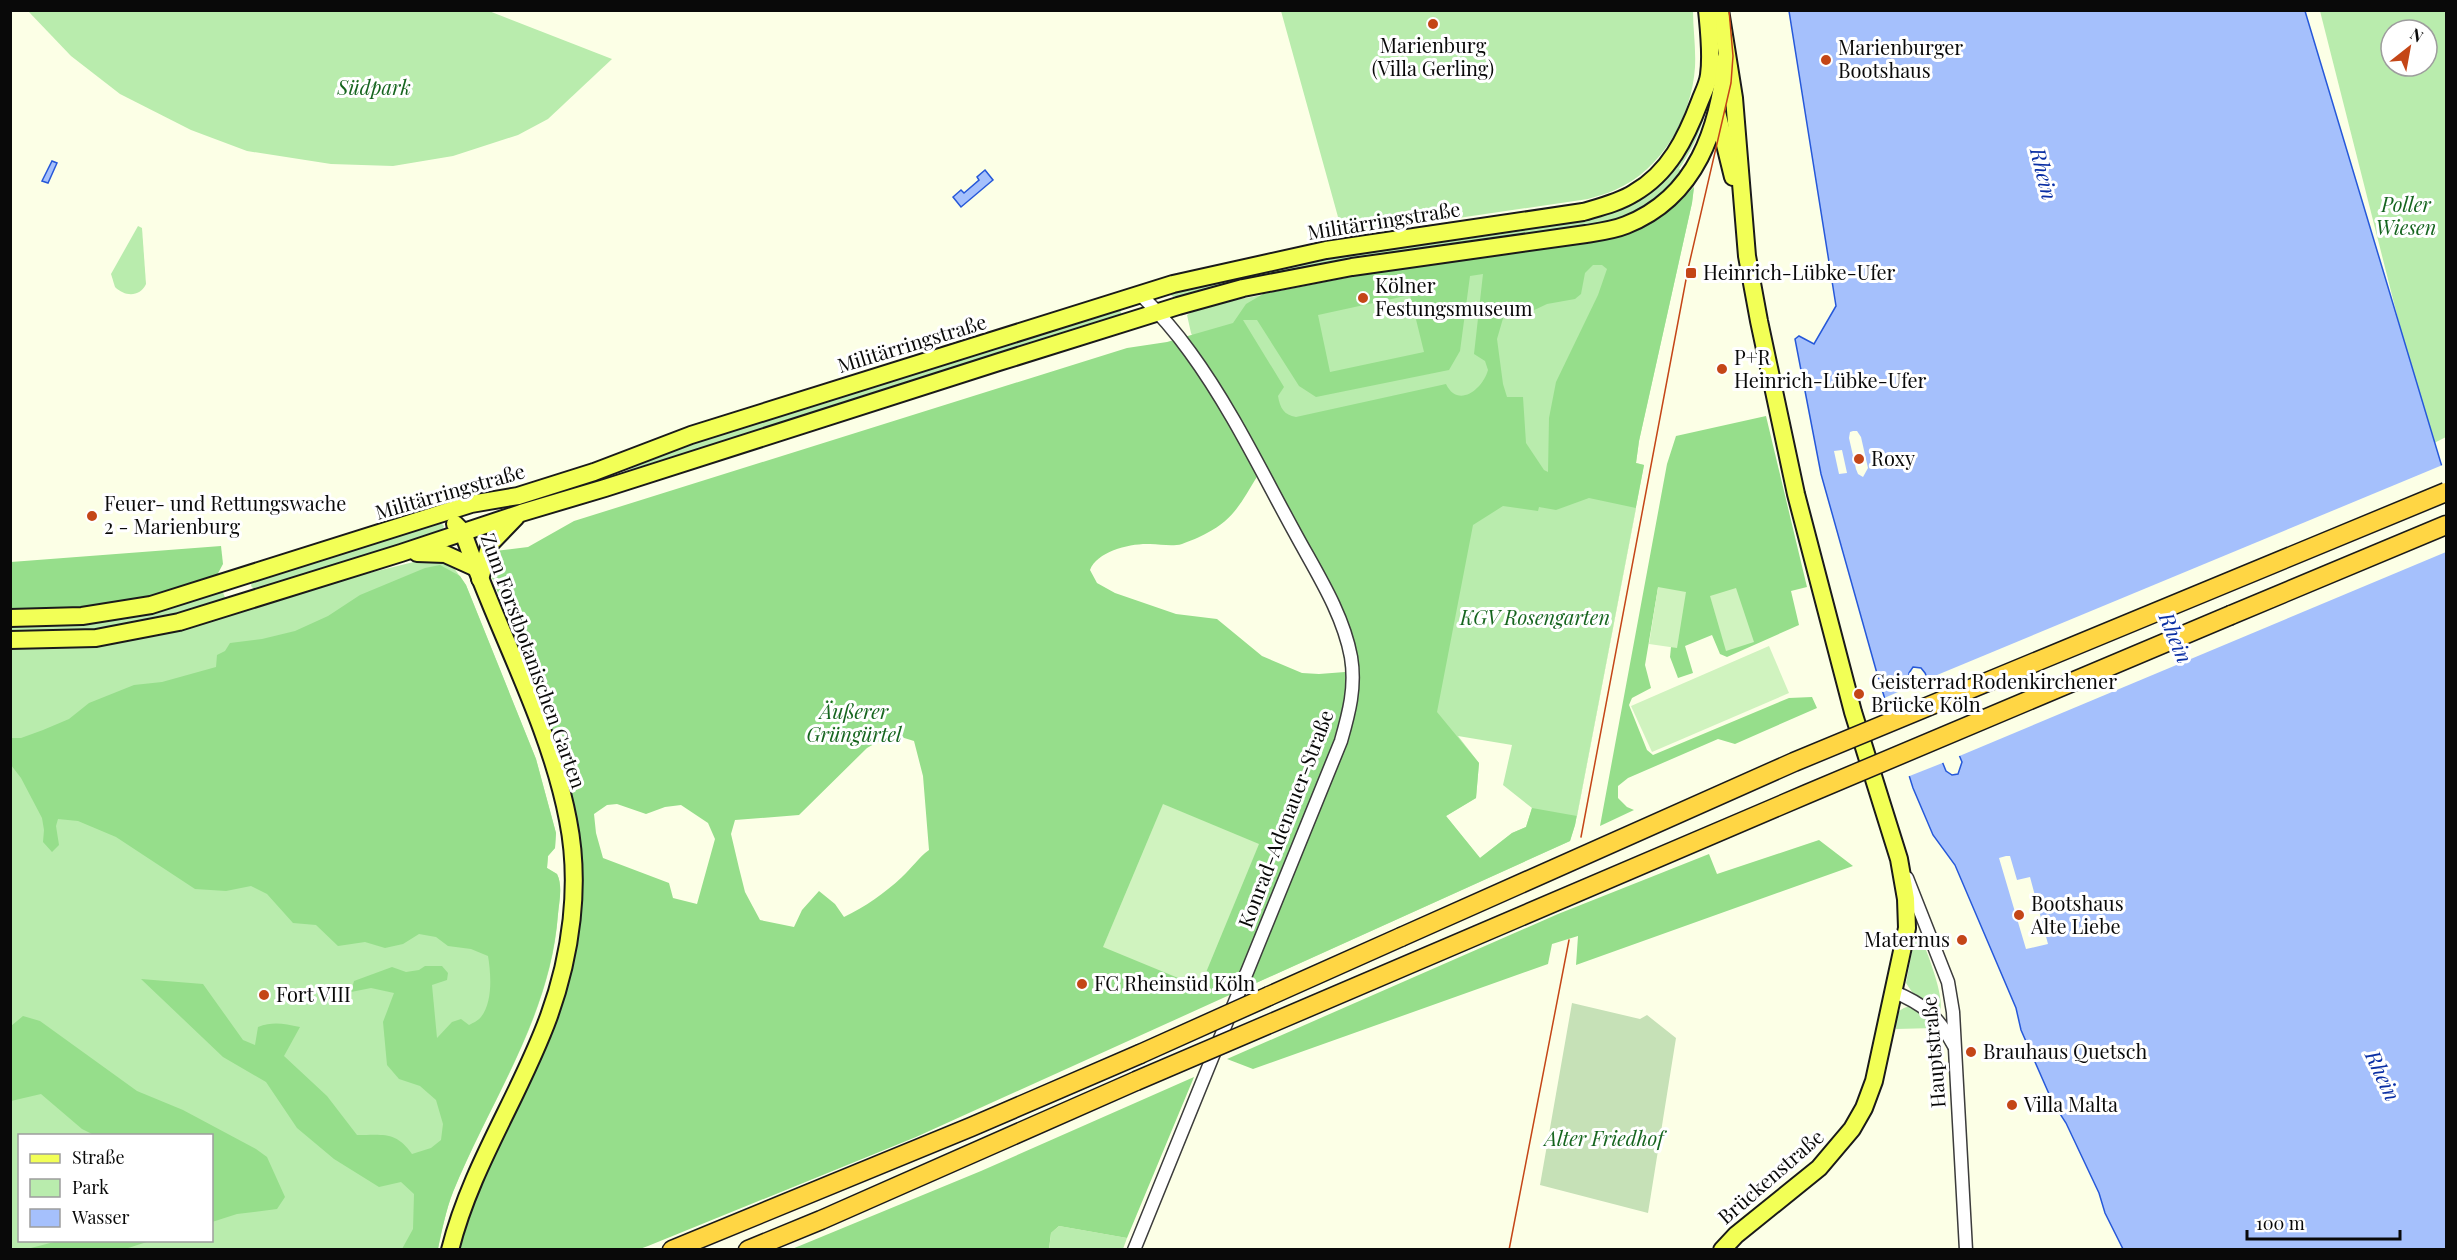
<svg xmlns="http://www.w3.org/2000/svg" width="2457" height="1260" font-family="'Playfair Display',serif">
	<rect width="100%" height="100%" fill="#fcffe6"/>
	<!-- green -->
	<g fill="#b9ecad" fill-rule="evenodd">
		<polygon points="28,11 489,11 612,59 548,119 518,135 453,156 393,166 331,164 247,151 191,130 120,94 71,56"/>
		<path d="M1281 11H1693C1693 29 1696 48 1695 67 1692 116 1662 170 1615 190 1606 194 1597 196 1588 199L1343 235Z"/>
		<path d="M2320 11H2446V437L2430 445ZM2391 30H2427V66H2391Z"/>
		<path d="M1703 112 1705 113C1700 134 1691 151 1679 169L1683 171C1663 196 1643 209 1614 221L1176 299 1167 292 1284 264 1600 216 1623 208 1648 193Z"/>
		<path d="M1694 187 1692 203 1639 441 1636 463 1644 465 1575 825 1570 841 1256 983 1364 676 1204 360 1191 333 1187 315 1200 307 1654 218 1681 200ZM1458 736 1512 745 1503 785 1532 808 1526 827 1512 833 1480 858 1446 816 1476 798 1479 763Z"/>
		<path d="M138 226 142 228 146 284C140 297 125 297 115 287L111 274Z"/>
		<polygon points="1119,306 1122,316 476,518 623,472 698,439"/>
		<polygon points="433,523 442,524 444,526 442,531 255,590 251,586 252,581"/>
		<path d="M430 558 449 561 466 585 536 759 556 833 555 848 548 856 547 868 557 874C563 886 559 902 558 914 551 1017 491 1099 453 1192 446 1210 442 1230 438 1249H11L10 647H67ZM20 1136H212V1240H20Z"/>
		<polygon points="222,590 226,600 182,613 89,631 11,633 11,623"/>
		<path d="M1918 938 1922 939C1928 956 1947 1001 1939 1016L1912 992 1906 983 1914 941Z"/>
		<path d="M1914 1006 1932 1022 1935 1028 1896 1029C1893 1014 1899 1007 1914 1006Z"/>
		<polygon points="1059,1226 1127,1238 1123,1249 1049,1250 1051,1233"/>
	</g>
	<!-- forest -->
	<g fill="#96de8b" fill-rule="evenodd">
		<path d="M1694 187 1692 203 1639 441 1636 463 1644 465 1575 825 1570 841 916 1137 648 1246 637 1250H459L479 1184 555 1020 575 817 568 781 550 726 491 575V559L495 551 528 547 574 521 1127 348 1167 342 1233 323 1246 304 1263 294 1654 218 1681 200ZM1593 265H1602L1607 269 1598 295 1556 382 1549 418 1548 472 1544 470 1526 443 1523 397H1507L1503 384 1497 339 1504 315 1530 312 1547 304 1575 299 1581 294 1585 273ZM1483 274 1474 354 1485 361 1488 370C1483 389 1458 409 1446 384L1296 417C1284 415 1280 408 1278 396L1284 387 1243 320H1257L1299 386 1316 397 1449 370 1460 351 1470 276ZM1410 295 1424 352 1330 372 1318 315ZM1258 475C1282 520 1347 623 1345 672L1319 674 1302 673 1262 656 1217 619 1176 614 1115 593 1097 583 1090 570C1097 551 1131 543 1150 544 1161 544 1171 547 1182 544 1190 541 1200 537 1207 533 1235 519 1243 499 1258 475ZM1589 498 1636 508 1577 816 1532 808 1526 827 1512 833 1480 858 1446 816 1476 798 1479 763 1437 712 1473 525 1503 506 1538 511 1539 507 1556 510ZM901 737 914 741 923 776 929 850C918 858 912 868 902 877 885 893 865 907 844 917L835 904 819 891 802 910 794 927 760 920 745 892 739 868 731 834 735 820 799 815 867 748 883 739ZM617 804 646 814 665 807 681 805 708 823 715 839 697 904 673 898 669 883 603 858 596 833 594 814 607 805Z"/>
		<polygon points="1766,416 1807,587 1791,591 1799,625 1727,657 1720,654 1712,635 1685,646 1693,673 1678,678 1670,657 1671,647 1676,647 1658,588 1645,665 1651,688 1632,698 1629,705 1647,750 1653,755 1789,698 1812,697 1817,708 1735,744 1718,739 1628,778 1618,786 1618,798 1627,807 1634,810 1600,826 1667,464 1676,436"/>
		<polygon points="221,546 223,564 215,579 130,601 61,609 11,608 11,562"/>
		<path d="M440 565 460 576 466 585 536 759 556 833 555 848 548 856 547 868 557 874C563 886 559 902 558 914 550 1017 491 1099 453 1192 446 1210 442 1230 438 1249H402L413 1229 414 1194 401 1182 379 1187 334 1159 297 1128 266 1082 223 1057 141 979 203 984 243 1040 255 1045 258 1027C274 1021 284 1024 300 1027L284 1056 327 1096 357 1135C383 1135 396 1131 412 1154L431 1148 441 1140 443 1124 436 1100 420 1086 399 1079 387 1065 383 1022 394 993 371 988 351 992 354 981 392 967 406 972 419 970 425 966H442L448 973 447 980 432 985 437 1038 452 1022 461 1019 469 1025C473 1023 479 1020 481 1017 493 1002 491 974 488 956L471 949 448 946 436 937 419 934 403 944 385 948 365 942 338 946 316 925 293 923 267 894 251 886 226 891 195 889 116 837 78 821 58 819 56 826 59 845 52 852 43 842 44 830 42 818 21 778 11 765V738H21L43 730 69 719 89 703 134 685 162 682 216 667 217 655 225 651 230 643 262 639 295 631 328 616 360 595 425 568Z"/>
		<polygon points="1819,840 1853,866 1576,965 1578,936 1552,944 1548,964 1253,1069 1227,1059 1558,914 1709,854 1717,874"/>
		<polygon points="23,1016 40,1021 137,1091 183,1110 256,1149 267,1157 285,1197 277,1209 237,1214 212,1222 213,1200 212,1136 94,1135 82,1129 41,1094 11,1101 11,1026"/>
		<polygon points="1194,1077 1127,1238 1059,1226 1051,1233 1049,1249 792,1249 981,1171"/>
		<polygon points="58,1241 58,1240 150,1241 125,1249 27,1249"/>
	</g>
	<!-- cemetery -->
	<polygon fill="#c6e1b7" points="1572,1003 1640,1019 1647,1015 1676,1038 1648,1213 1540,1185"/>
	<!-- pitch -->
	<g fill="#d0f3bf">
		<polygon points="1658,587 1686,592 1677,648 1649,644"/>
		<polygon points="1736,588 1754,642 1726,651 1710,596"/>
		<polygon points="1769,646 1789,693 1652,752 1631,706"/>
		<polygon points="1163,804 1259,844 1200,987 1103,947"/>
	</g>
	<!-- water -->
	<g fill="#a5c0fc" stroke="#2658d9" stroke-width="1.5" fill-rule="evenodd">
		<path d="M1789 11H2305L2446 480V1249H2123L2105 1213 2099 1193 2066 1123 2053 1103 2021 1030 2016 1008 1955 865 1933 835 1913 788 1878 677 1821 474 1795 339 1799 336 1814 344 1836 306ZM1913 667 1921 668 1925 673 1962 762 1958 774 1952 775 1946 771 1909 680V673Z"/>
		<polygon points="52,161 57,163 48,183 42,181"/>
		<polygon points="985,170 993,180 961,207 953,197 961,190 964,193 979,180 977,177"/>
	</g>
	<!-- pier -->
	<g fill="#fcffe6">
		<polygon points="1853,431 1857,431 1861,437 1868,468 1863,477 1858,474 1856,469 1849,438 1850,432"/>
		<polygon points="1842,450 1847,473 1839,474 1834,451"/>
		<polygon points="2445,464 2446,552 1957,757 1925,680"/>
		<polygon points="1914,685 1945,762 1907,777 1882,699"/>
		<polygon points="2006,856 2010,856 2017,880 2030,877 2048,944 2026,949 1999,858"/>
	</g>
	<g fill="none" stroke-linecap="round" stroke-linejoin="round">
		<defs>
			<g id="minor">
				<polyline points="1907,878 1948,982 1953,1012 1966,1250"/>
				<path d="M1892 991C1924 1004 1938 1016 1954 1046"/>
				<path d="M1134 1250 1341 741C1349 713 1356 687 1351 657 1343 613 1316 572 1295 533 1262 473 1231 408 1190 352 1175 331 1158 312 1140 294"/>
			</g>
			<g id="major">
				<polyline points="1720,10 1734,98 1747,256 1759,321 1796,494 1853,712 1899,859 1906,899 1907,928 1874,1081 1864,1108 1852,1129 1819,1168 1736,1235 1722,1250"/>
				<polyline points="1717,112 1733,177"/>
				<polyline points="417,553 445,554 476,568"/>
				<polyline points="480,579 490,544 516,517"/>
				<path d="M10 618 82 616 151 605 471 504 518 496 594 472 691 435 1173 284 1326 250 1583 212C1600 207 1618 203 1634 193 1669 173 1686 138 1700 101 1703 93 1708 84 1709 75 1712 54 1709 31 1707 10"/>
				<path d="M10 640 96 638 179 622 401 553 521 513 605 488 999 362 1178 306 1243 288 1352 267 1586 234C1599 232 1614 230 1626 225 1697 197 1719 128 1726 57"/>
				<path d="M450 1250C471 1166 520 1096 549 1016 571 955 581 885 568 820 549 721 495 627 463 532L455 524"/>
			</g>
			<g id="highway">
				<polyline points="2231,615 2446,525"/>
				<polyline points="1269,996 1401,937"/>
				<polyline points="672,1250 971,1127 1140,1054"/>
				<polyline points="748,1250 821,1220 1136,1081"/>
			</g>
		</defs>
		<!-- minor casing -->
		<use href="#minor" stroke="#3c3c3c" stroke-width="15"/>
		<!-- major casing -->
		<use href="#major" stroke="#1a1a1a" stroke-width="20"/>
		<!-- highway casing -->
		<use href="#highway" stroke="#1a1a1a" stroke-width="21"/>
		<!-- minor -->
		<use href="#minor" stroke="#fff" stroke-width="12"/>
		<!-- major -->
		<use href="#major" stroke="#f2ff56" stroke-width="16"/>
		<!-- highway -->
		<use href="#highway" stroke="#ffd644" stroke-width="18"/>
		<!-- tram -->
		<g stroke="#c44617" stroke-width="1.5">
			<polyline points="1581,837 1688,269 1731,83 1733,56 1729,10"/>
			<polyline points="1509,1250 1569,940"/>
		</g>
		<defs>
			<g id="highway-bridge">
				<polyline points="1401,937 1794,762 2446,492"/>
				<polyline points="1140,1054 1269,996"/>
				<polyline points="1136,1081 1807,794 2231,615"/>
			</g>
		</defs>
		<!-- highway-bridge casing -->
		<use href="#highway-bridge" stroke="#1a1a1a" stroke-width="21" stroke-linecap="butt"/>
		<!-- highway-bridge -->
		<use href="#highway-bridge" stroke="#ffd644" stroke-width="18"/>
	</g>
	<!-- markers -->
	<g fill="#c44617" stroke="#fff" stroke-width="2">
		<circle cx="1433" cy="24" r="6"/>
		<circle cx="1826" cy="60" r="6"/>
		<rect x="1685" y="267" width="12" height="12" rx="3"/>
		<circle cx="1363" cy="298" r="6"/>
		<circle cx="1722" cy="369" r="6"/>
		<circle cx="1859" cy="459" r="6"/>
		<circle cx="92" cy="516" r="6"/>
		<circle cx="1859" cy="694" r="6"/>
		<circle cx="2019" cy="915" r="6"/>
		<circle cx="1962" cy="940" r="6"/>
		<circle cx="1082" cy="984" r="6"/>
		<circle cx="264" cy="995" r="6"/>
		<circle cx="1971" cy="1052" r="6"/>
		<circle cx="2012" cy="1105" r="6"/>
	</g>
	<g text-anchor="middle" stroke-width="6" stroke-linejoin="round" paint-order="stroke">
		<!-- poi labels -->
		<g font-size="20" fill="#090909" stroke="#fff" text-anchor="start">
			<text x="1433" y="53" text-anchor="middle">Marienburg<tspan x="1433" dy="23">(Villa Gerling)</tspan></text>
			<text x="1838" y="55">Marienburger<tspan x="1838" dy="23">Bootshaus</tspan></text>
			<text x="1703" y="280">Heinrich-Lübke-Ufer</text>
			<text x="1375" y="293">Kölner<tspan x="1375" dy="23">Festungsmuseum</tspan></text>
			<text x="1734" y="365">P+R<tspan x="1734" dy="23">Heinrich-Lübke-Ufer</tspan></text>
			<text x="1871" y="466">Roxy</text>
			<text x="104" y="511">Feuer- und Rettungswache<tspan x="104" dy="23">2 - Marienburg</tspan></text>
			<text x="1871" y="689">Geisterrad Rodenkirchener<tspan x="1871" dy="23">Brücke Köln</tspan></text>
			<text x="2031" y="911">Bootshaus<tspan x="2031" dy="23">Alte Liebe</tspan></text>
			<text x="1950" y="947" text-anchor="end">Maternus</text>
			<text x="1094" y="991">FC Rheinsüd Köln</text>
			<text x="276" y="1002">Fort VIII</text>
			<text x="1983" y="1059">Brauhaus Quetsch</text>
			<text x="2024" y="1112">Villa Malta</text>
		</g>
		<!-- park labels -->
		<g font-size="20" font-style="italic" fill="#16651f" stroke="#fff">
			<text x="374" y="95">Südpark</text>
			<text x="2406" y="212">Poller<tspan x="2406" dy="23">Wiesen</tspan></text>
			<text x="1535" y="625">KGV Rosengarten</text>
			<text x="854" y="719">Äußerer<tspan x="854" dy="23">Grüngürtel</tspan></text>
			<text x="1604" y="1146">Alter Friedhof</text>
		</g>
		<!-- street labels -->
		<g font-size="20" fill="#090909" stroke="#fff">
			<text transform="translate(1384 221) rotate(-9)" y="7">Militärringstraße</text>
			<text transform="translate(912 344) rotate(-17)" y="7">Militärringstraße</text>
			<text transform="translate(450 492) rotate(-16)" y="7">Militärringstraße</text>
			<text transform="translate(533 661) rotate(70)" y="7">Zum Forstbotanischen Garten</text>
			<text transform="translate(1286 819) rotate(-69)" y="7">Konrad-Adenauer-Straße</text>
			<text transform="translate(1934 1052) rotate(-95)" y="7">Hauptstraße</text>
			<text transform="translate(1771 1177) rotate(-41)" y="7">Brückenstraße</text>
		</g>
		<!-- water labels -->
		<g font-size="21" font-style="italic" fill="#0a2fa4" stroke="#fff">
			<text transform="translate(2043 174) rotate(76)" y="7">Rhein</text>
			<text transform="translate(2175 638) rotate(67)" y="7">Rhein</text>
			<text transform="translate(2382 1076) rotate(65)" y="7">Rhein</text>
		</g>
	</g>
	<!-- border -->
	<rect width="2457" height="1260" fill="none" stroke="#090909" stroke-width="24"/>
	<!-- legend -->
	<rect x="18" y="1134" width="195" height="108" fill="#ffffff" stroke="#9d9d9d" stroke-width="1.5"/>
	<rect x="30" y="1154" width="30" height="9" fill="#f2ff56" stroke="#9d9d9d" stroke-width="1.5"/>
	<text x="72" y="1164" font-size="18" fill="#090909">Straße</text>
	<rect x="30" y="1179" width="30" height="18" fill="#b9ecad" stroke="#9d9d9d" stroke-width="1.5"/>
	<text x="72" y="1194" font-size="18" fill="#090909">Park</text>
	<rect x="30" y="1209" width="30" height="18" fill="#a5c0fc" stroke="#9d9d9d" stroke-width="1.5"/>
	<text x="72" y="1224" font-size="18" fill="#090909">Wasser</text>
	<!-- north arrow -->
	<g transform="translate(2409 48) rotate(31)"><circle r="28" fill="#ffffff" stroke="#9d9d9d" stroke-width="1.5"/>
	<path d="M0-4.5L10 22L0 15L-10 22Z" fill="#c44617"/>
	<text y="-9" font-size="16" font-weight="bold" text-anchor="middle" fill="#090909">N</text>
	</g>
	<!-- scale -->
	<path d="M2247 1230v9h153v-9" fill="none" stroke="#090909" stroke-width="3"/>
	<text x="2256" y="1230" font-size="18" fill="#090909" stroke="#ffffff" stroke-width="4.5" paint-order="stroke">100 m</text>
</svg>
